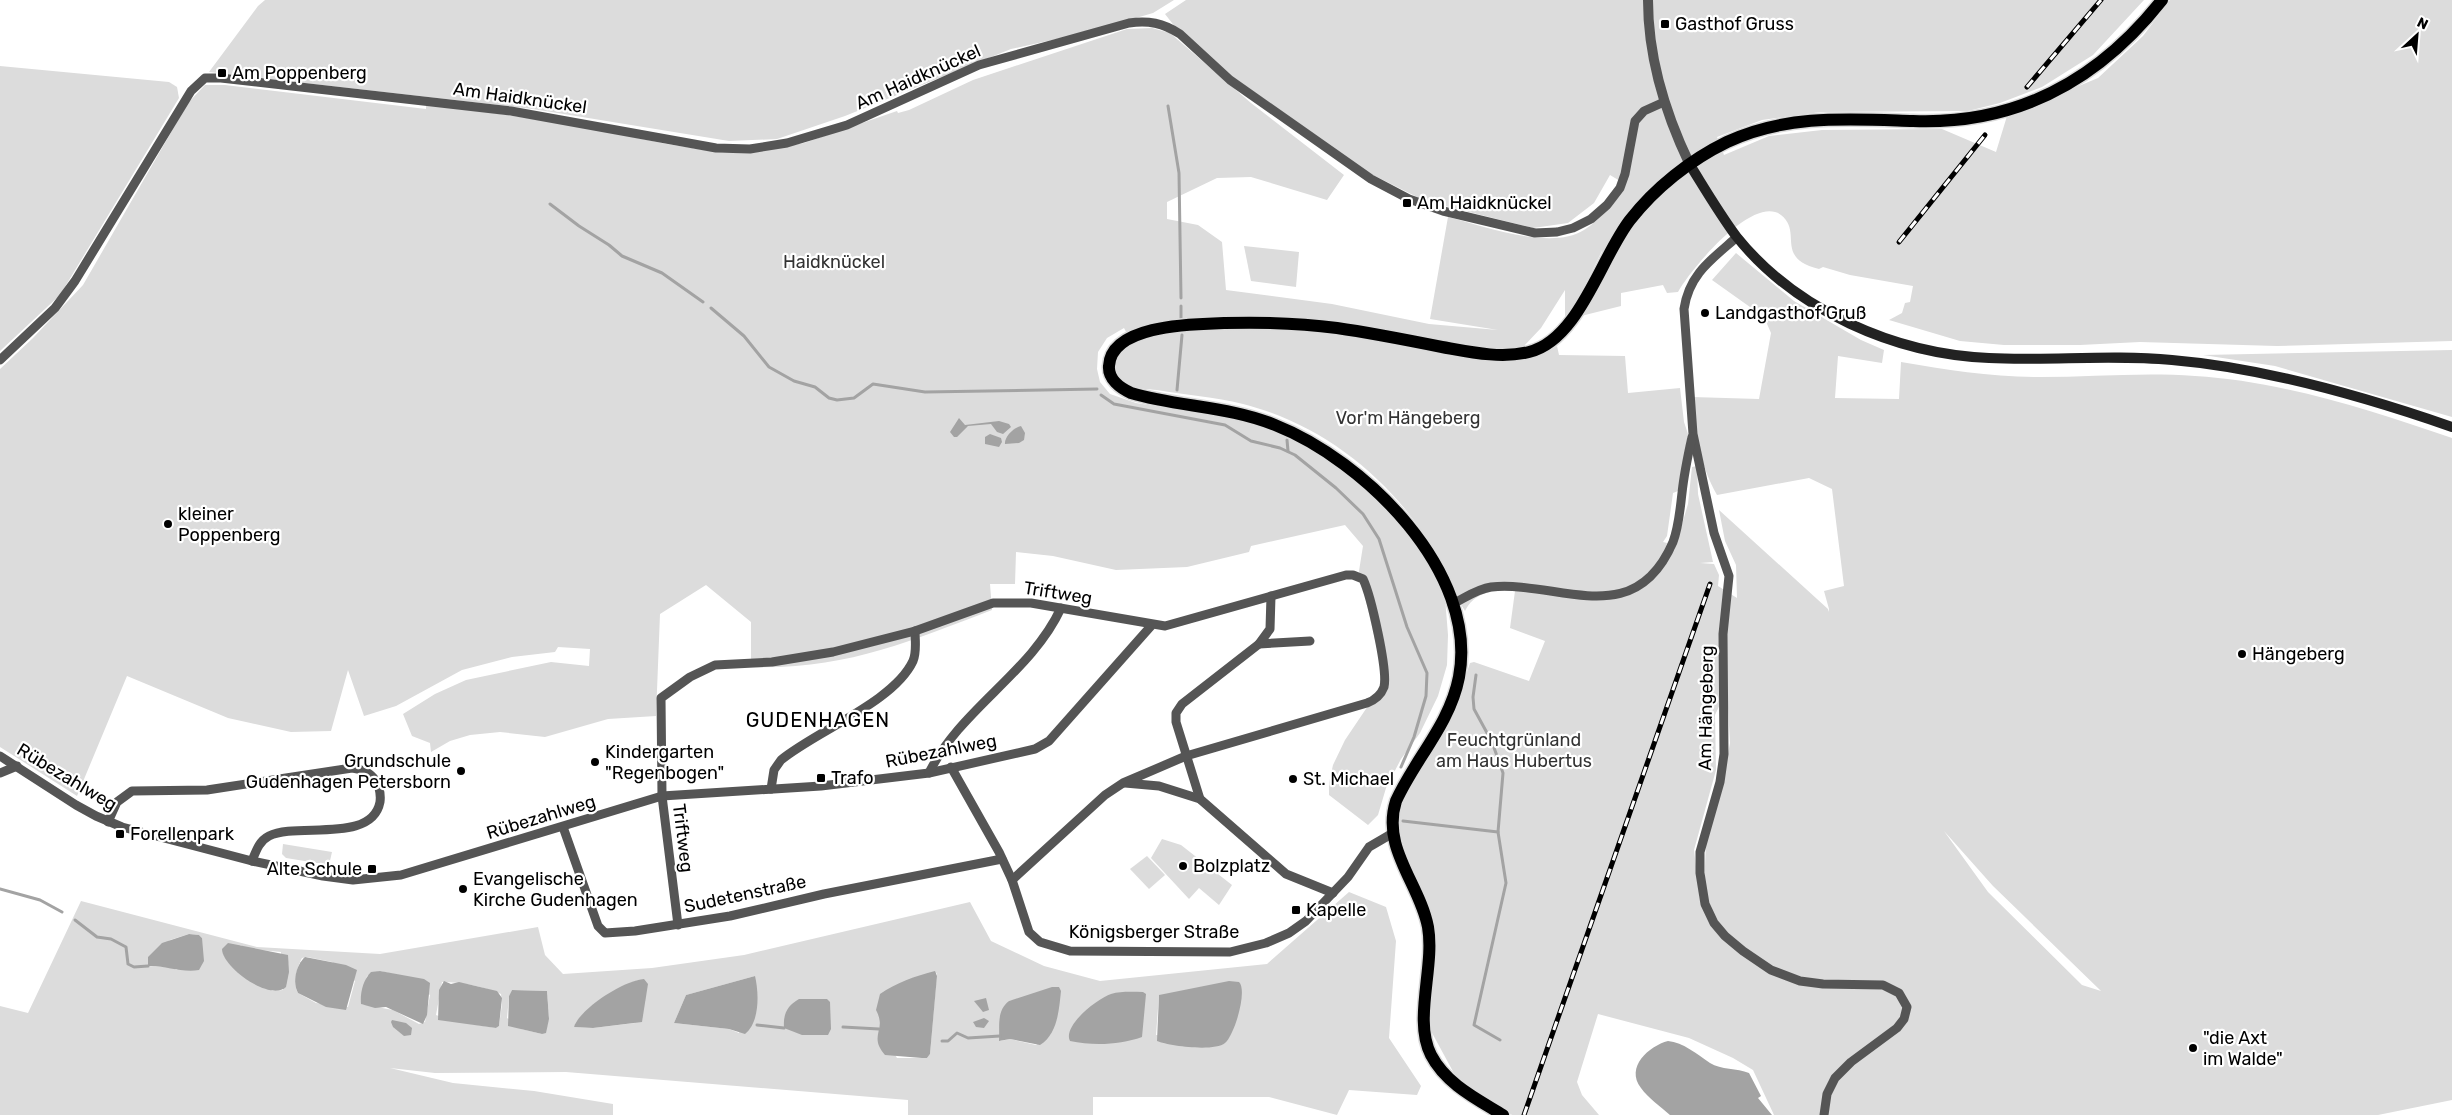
<svg xmlns="http://www.w3.org/2000/svg" width="2452" height="1115" font-family="Rubik,sans-serif">
	<rect width="100%" height="100%" fill="#fff"/>
	<!-- green -->
	<g fill="#dcdcdc" fill-rule="evenodd">
		<polygon points="265,0 1174,0 1153,13 1088,32 1011,49 845,116 777,139 729,141 533,109 209,72 258,6"/>
		<path d="M1186 0H2144L2093 55 2042 87 2000 103 1968 111 1821 112 1762 120 1717 137 1724 155 1769 136 1822 130 1942 129 1996 152 2007 116 2098 78 2143 36 2170 0H2452V341L2277 346 2140 342 2080 345H2004L1960 341 1889 320 1902 313 1905 303 1910 302 1913 286 1850 275 1823 267 1819 269C1774 258 1803 232 1781 215 1753 194 1690 270 1678 292L1667 293 1663 285 1621 293V306L1581 316 1611 265 1602 251 1581 293 1565 319V290L1541 328 1523 347 1507 350V362C1527 360 1540 356 1557 346L1559 355 1625 356 1628 393 1680 388 1684 422 1688 434 1678 491 1673 493 1667 536 1663 542 1667 543 1665 549 1674 551 1688 504 1692 467 1697 466 1698 494 1713 562 1700 563 1714 564 1719 575 1718 586 1737 598 1736 565 1725 541 1719 510 1828 609V612L1829 609 1824 591 1844 586 1832 489 1809 478 1717 495C1700 465 1695 432 1692 397L1759 399 1771 333 1764 317 1712 280 1736 253 1794 301 1861 340 1884 350 1882 363 1838 356 1835 398 1899 399 1901 362C1947 370 1993 377 2040 377 2092 377 2143 372 2195 376 2281 381 2371 410 2452 438V1100L2378 1115H1774L1753 1070 1733 1058 1689 1038 1598 1014 1577 1082 1582 1095 1599 1115H1512L1456 1077 1431 1031 1429 953 1415 883 1400 834 1399 817 1403 800 1457 702 1470 663 1474 662 1529 681 1545 641 1510 628 1515 591C1494 590 1475 591 1465 611 1454 594 1448 575 1438 557 1396 483 1326 425 1243 404 1215 397 1185 395 1157 390 1147 389 1136 389 1127 384 1118 379 1111 365 1117 355 1120 351 1127 347 1132 343L1124 328 1107 338 1098 352 1097 369 1100 382 1110 394 1136 403 1230 418 1272 429 1305 444 1346 470 1389 512 1427 559 1445 597 1448 635 1447 665 1438 696 1420 733 1401 759 1386 788 1378 815 1368 825 1329 795V783L1333 765 1345 740 1380 688 1382 670 1359 571 1363 546 1345 525 1251 546 1249 552 1187 567 1116 570 1053 556 1016 552 1015 584H990L992 610C908 642 844 670 751 667V622L706 585 660 614 656 716 608 719 545 737 500 732 470 735 450 741 431 752 430 743 412 736 403 714 435 694 466 680 551 662 589 666 590 649 558 647 555 652 512 657 462 670 396 706 364 716 348 670 331 731 291 732 228 718 127 676 77 796 0 747V369L33 338 83 285 188 103 205 85H225L426 109V103L568 124 667 144 723 153H751L804 143 897 111 898 113 909 110 973 80 1127 29 1152 28 1170 33 1251 103 1344 175 1327 200 1251 177 1217 178 1167 202V219L1198 225 1222 242 1226 290 1332 304 1429 324 1498 330 1430 319 1448 217C1484 226 1551 251 1584 230 1602 219 1613 201 1625 184L1610 175 1594 203 1568 223 1533 228 1425 201 1369 173 1216 65 1179 32 1165 14ZM1727 689 1730 743 1723 781 1706 839 1704 895 1722 928 1747 952 1795 978 1760 967 1716 932 1700 900 1694 850 1716 770 1715 715ZM1944 831 1993 886 2101 991 2082 985 1988 892Z"/>
		<polygon points="0,66 169,82 177,87 179,98 60,295 0,351"/>
		<polygon points="1244,246 1299,252 1296,287 1251,281"/>
		<polygon points="2452,350 2452,417 2275,366 2203,355"/>
		<polygon points="1162,839 1181,845 1232,885 1219,905 1199,888 1189,899 1151,858"/>
		<polygon points="283,844 332,852 329,865 286,858 282,854"/>
		<polygon points="1147,856 1165,875 1149,889 1130,869"/>
		<path d="M1349 892 1386 907 1396 941 1389 1038 1421 1086 1417 1095 1349 1090 1337 1115 1269 1097H1093V1115H908V1100L566 1072 435 1073 390 1068 453 1083 534 1091 613 1104V1115H0V1006L28 1013 81 901 257 947 380 954 538 927 545 955 563 974 652 968 744 955 970 902 991 941 1044 966 1100 981 1267 964ZM189 934 199 935 202 938 177 970 170 967 148 966 170 940ZM240 945 249 949 281 952 283 990 272 991ZM307 957 332 962 355 981 348 1007 316 1003 298 993C292 982 297 968 302 958ZM380 971 393 974 430 995 425 1022 419 1024 393 1010 361 1004V998L367 976ZM937 973 930 1054 927 1058H897L879 1029 880 1018ZM755 976 739 1033 729 1029 674 1023 686 995ZM638 980 635 1023 593 1028 574 1027C591 1004 612 990 638 980ZM442 982C461 982 482 986 501 994L502 1004 499 1026 496 1028 453 1021 436 1015ZM512 990 547 991 549 1019 542 1034 521 1029 507 1018 509 996ZM1159 995 1230 1037 1156 1035ZM1027 997 1057 1018 1050 1035 1036 1045 1010 1039 1000 1041 1009 1001Z"/>
	</g>
	<!-- water -->
	<g fill="#a3a3a3">
		<polygon points="959,418 965,425 999,421 1009,424 1011,427 1003,434 997,432 991,424 968,426 957,437 954,437 950,432"/>
		<path d="M1021 426 1025 433 1024 440 1019 443 1005 444C1004 437 1014 427 1021 426Z"/>
		<polygon points="990,434 1001,438 1002,442 999,447 985,444 985,437"/>
		<path d="M189 934 199 935 202 938 204 961 199 970C181 973 165 965 148 966V957L162 943Z"/>
		<path d="M228 943 288 955 289 972 286 987C270 1002 222 967 222 949Z"/>
		<path d="M305 957 346 965 357 970 346 1010 326 1007 298 993C292 982 296 965 305 957Z"/>
		<path d="M380 971 424 979 430 983 427 1015 423 1024 386 1007 375 1008 361 1004C360 993 363 980 371 972Z"/>
		<path d="M935 971 937 976 930 1054 927 1058H922L885 1055C868 1036 887 1030 876 1010L880 994C896 983 915 976 935 971Z"/>
		<path d="M755 976C759 993 760 1022 745 1034L729 1029 674 1023 686 995Z"/>
		<path d="M644 979 648 984 642 1022 593 1028 574 1027C580 1008 625 980 644 979Z"/>
		<polygon points="444,981 451,984 459,982 497,991 502,998 499,1026 496,1028 438,1020 439,990"/>
		<path d="M1229 981 1239 982C1248 991 1234 1036 1225 1043 1214 1052 1169 1046 1157 1041L1159 995Z"/>
		<path d="M1052 987H1059L1061 991C1059 1009 1058 1034 1040 1045L1010 1039 999 1041C1000 1027 996 1011 1009 1001Z"/>
		<polygon points="512,990 547,991 549,1019 546,1033 542,1034 508,1026 509,996"/>
		<path d="M1143 992 1146 994 1142 1037C1120 1045 1093 1046 1070 1041 1062 1026 1098 998 1111 994 1121 991 1133 992 1143 992Z"/>
		<polygon points="986,998 989,1010 983,1012 974,1001"/>
		<path d="M799 999H827L830 1002 831 1029 828 1035H802L784 1028C783 1014 787 1006 799 999Z"/>
		<polygon points="984,1018 989,1021 984,1028 976,1027 973,1022"/>
		<polygon points="392,1020 406,1023 412,1028 411,1035 404,1036 393,1027 391,1022"/>
		<path d="M1668 1041C1683 1042 1698 1055 1710 1063 1721 1070 1737 1068 1749 1073L1761 1096 1758 1098 1772 1115H1670C1661 1107 1648 1098 1641 1088 1625 1067 1649 1046 1668 1041Z"/>
	</g>
	<g fill="none" stroke-linecap="round" stroke-linejoin="round">
		<!-- stream -->
		<g stroke="#a3a3a3" stroke-width="3">
			<polyline points="1168,106 1179,173 1181,298"/>
			<polyline points="550,204 579,226 609,245 622,256 662,273 703,302"/>
			<polyline points="1181,306 1181,318"/>
			<polyline points="711,308 744,336 769,367 794,381 815,387 829,398 837,400 854,398 873,384 925,392 1097,389"/>
			<polyline points="1177,390 1182,335"/>
			<polyline points="1101,395 1114,404 1225,425 1251,441 1280,448 1295,455 1336,488 1363,514 1379,539 1407,627 1427,673 1426,696 1414,737 1401,767"/>
			<polyline points="1287,440 1288,451"/>
			<polyline points="1476,675 1473,697 1474,709 1492,742 1503,773 1498,832 1506,883 1474,1025 1500,1040"/>
			<polyline points="1403,821 1498,832"/>
			<polyline points="0,889 40,900 62,912"/>
			<polyline points="75,920 97,937 111,939 126,947 128,964 134,967 148,966"/>
			<polyline points="757,1025 784,1028"/>
			<polyline points="843,1027 879,1029"/>
			<polyline points="942,1041 948,1041 957,1033 968,1038 1000,1036"/>
		</g>
		<defs>
			<path id="primary" d="M1503 1115C1477 1099 1446 1084 1431 1055 1413 1020 1435 967 1428 927 1420 884 1381 848 1396 801 1415 759 1450 724 1459 677 1479 572 1364 460 1275 425 1229 406 1178 407 1131 393 1120 388 1108 379 1109 366 1111 324 1195 324 1224 323 1260 322 1300 323 1337 328 1372 333 1407 340 1442 347 1470 352 1501 359 1529 352 1579 340 1601 257 1630 220 1655 188 1690 160 1727 142 1786 114 1850 119 1913 121 2017 125 2098 81 2162 0"/>
		</defs>
		<!-- primary casing -->
		<use href="#primary" stroke="#dbdbdb" stroke-width="15"/>
		<!-- minor -->
		<g stroke="#555" stroke-width="9">
			<path d="M1737 237C1712 259 1689 274 1684 309L1693 434 1714 533 1729 576 1723 634 1724 754 1720 782 1700 852V873L1705 904 1714 923 1725 936 1743 951 1771 970 1800 981 1823 984 1883 985 1899 993 1907 1007 1904 1019 1897 1028 1851 1062 1835 1078 1827 1094 1824 1115"/>
			<path d="M0 360 55 308 75 281 191 91 205 78H221L511 111 716 148 750 149 787 143 847 125 979 65 1129 23C1148 20 1163 23 1180 34L1230 80 1371 179 1409 199 1443 211 1535 233 1557 232 1573 228 1591 219 1607 205 1620 188 1625 174 1635 121 1644 111 1664 102"/>
			<path d="M1452 604C1465 598 1477 589 1491 587 1558 580 1634 633 1673 542 1679 526 1680 509 1682 493 1684 474 1688 455 1692 437"/>
			<polyline points="1259,644 1310,641"/>
			<polyline points="0,756 76,805 96,816 122,827 252,861 323,876 353,880 401,875 662,796 821,786 929,773 1035,749 1049,741 1151,626"/>
			<polyline points="951,767 999,852 1012,880 1029,932 1040,942 1070,951 1230,952 1266,943 1289,933 1306,921 1348,877 1369,847 1393,833"/>
			<polyline points="0,773 17,766"/>
			<path d="M929 773C960 709 1031 673 1061 608"/>
			<polyline points="1125,783 1159,786 1200,799 1286,874 1333,893"/>
			<path d="M771 789 774 770 781 760C816 731 894 702 913 661 917 652 915 640 915 631"/>
			<polyline points="1200,799 1176,722 1176,713 1182,704 1259,644 1270,629 1271,596"/>
			<path d="M108 822 117 802 132 791 207 790 352 768C361 769 370 772 375 780 379 786 381 794 380 802 372 844 297 822 269 836 259 841 256 851 252 861"/>
			<polyline points="563,827 598,926 605,933 635,931 730,916 824,894 1002,859"/>
			<path d="M678 925 662 796 661 698 690 677 715 665 772 662 833 652 915 631 993 603H1031L1165 626 1346 575H1353L1363 579C1371 596 1388 670 1384 687 1381 695 1375 700 1367 703L1186 756 1123 783 1105 795 1012 880"/>
		</g>
		<!-- tertiary -->
		<path stroke="#555" stroke-width="10" d="M1648 0C1648 59 1665 113 1690 165"/>
		<!-- secondary -->
		<path stroke="#222" stroke-width="10" d="M1690 165C1705 189 1719 213 1736 236 1796 311 1895 354 1989 358 2050 361 2111 354 2172 360 2266 368 2363 396 2452 427"/>
		<!-- primary -->
		<use href="#primary" stroke="#000" stroke-width="12"/>
		<defs>
			<g id="rail">
				<polyline points="2027,87 2101,0"/>
				<polyline points="1899,242 1985,135"/>
				<polyline points="1524,1115 1710,584"/>
			</g>
		</defs>
		<!-- rail casing -->
		<use href="#rail" stroke="#000" stroke-width="5"/>
		<!-- rail -->
		<use href="#rail" stroke="#fff" stroke-width="3" stroke-dasharray="9" stroke-linecap="butt"/>
	</g>
	<!-- markers -->
	<g fill="#000" stroke="#fff" stroke-width="2">
		<rect x="1660" y="19" width="10" height="10" rx="2.5"/>
		<rect x="217" y="68" width="10" height="10" rx="2.5"/>
		<rect x="1402" y="198" width="10" height="10" rx="2.5"/>
		<circle cx="1705" cy="313" r="5"/>
		<circle cx="168" cy="524" r="5"/>
		<circle cx="2242" cy="654" r="5"/>
		<circle cx="595" cy="762" r="5"/>
		<circle cx="461" cy="771" r="5"/>
		<rect x="816" y="773" width="10" height="10" rx="2.5"/>
		<circle cx="1293" cy="779" r="5"/>
		<rect x="115" y="829" width="10" height="10" rx="2.5"/>
		<circle cx="1183" cy="866" r="5"/>
		<rect x="367" y="864" width="10" height="10" rx="2.5"/>
		<circle cx="463" cy="889" r="5"/>
		<rect x="1291" y="905" width="10" height="10" rx="2.5"/>
		<circle cx="2193" cy="1048" r="5"/>
	</g>
	<g text-anchor="middle" stroke-width="4.5" stroke-linejoin="round" paint-order="stroke">
		<!-- poi labels -->
		<g font-size="18" fill="#000" stroke="#fff" text-anchor="start">
			<text x="1675" y="30">Gasthof Gruss</text>
			<text x="232" y="79">Am Poppenberg</text>
			<text x="1417" y="209">Am Haidknückel</text>
			<text x="1715" y="319">Landgasthof Gruß</text>
			<text x="178" y="520">kleiner<tspan x="178" dy="21">Poppenberg</tspan></text>
			<text x="2252" y="660">Hängeberg</text>
			<text x="605" y="758">Kindergarten<tspan x="605" dy="21">"Regenbogen"</tspan></text>
			<text x="451" y="767" text-anchor="end">Grundschule<tspan x="451" dy="21">Gudenhagen Petersborn</tspan></text>
			<text x="831" y="784">Trafo</text>
			<text x="1303" y="785">St. Michael</text>
			<text x="130" y="840">Forellenpark</text>
			<text x="1193" y="872">Bolzplatz</text>
			<text x="362" y="875" text-anchor="end">Alte Schule</text>
			<text x="473" y="885">Evangelische<tspan x="473" dy="21">Kirche Gudenhagen</tspan></text>
			<text x="1306" y="916">Kapelle</text>
			<text x="2203" y="1044">"die Axt<tspan x="2203" dy="21">im Walde"</tspan></text>
		</g>
		<!-- street labels -->
		<g font-size="18" fill="#000" stroke="#fff">
			<text transform="translate(918 77) rotate(-24)" y="6">Am Haidknückel</text>
			<text transform="translate(520 98) rotate(8)" y="6">Am Haidknückel</text>
			<text transform="translate(1058 593) rotate(9)" y="6">Triftweg</text>
			<text transform="translate(1706 708) rotate(-89)" y="6">Am Hängeberg</text>
			<text transform="translate(941 751) rotate(-11)" y="6">Rübezahlweg</text>
			<text transform="translate(67 777) rotate(31)" y="6">Rübezahlweg</text>
			<text transform="translate(541 817) rotate(-17)" y="6">Rübezahlweg</text>
			<text transform="translate(683 838) rotate(83)" y="6">Triftweg</text>
			<text transform="translate(745 894) rotate(-12)" y="6">Sudetenstraße</text>
			<text x="1154" y="938">Königsberger Straße</text>
		</g>
		<!-- park labels -->
		<g font-size="18" fill="#333" stroke="#fff">
			<text x="834" y="268">Haidknückel</text>
			<text x="1408" y="424">Vor'm Hängeberg</text>
			<text x="1514" y="746">Feuchtgrünland<tspan x="1514" dy="21">am Haus Hubertus</tspan></text>
		</g>
		<!-- quarter labels -->
		<g font-size="20" letter-spacing="1" fill="#000" stroke="#fff">
			<text x="818" y="727">GUDENHAGEN</text>
		</g>
	</g>
	<!-- north arrow -->
	<g transform="translate(2417 35) rotate(26)" stroke="#ffffff" stroke-width="4" paint-order="stroke">
	<path d="M0-4L9 19L0 12L-9 19Z" fill="#000000"/>
	<text y="-8" font-size="14" font-weight="bold" text-anchor="middle" fill="#000000">N</text>
	</g>
</svg>
